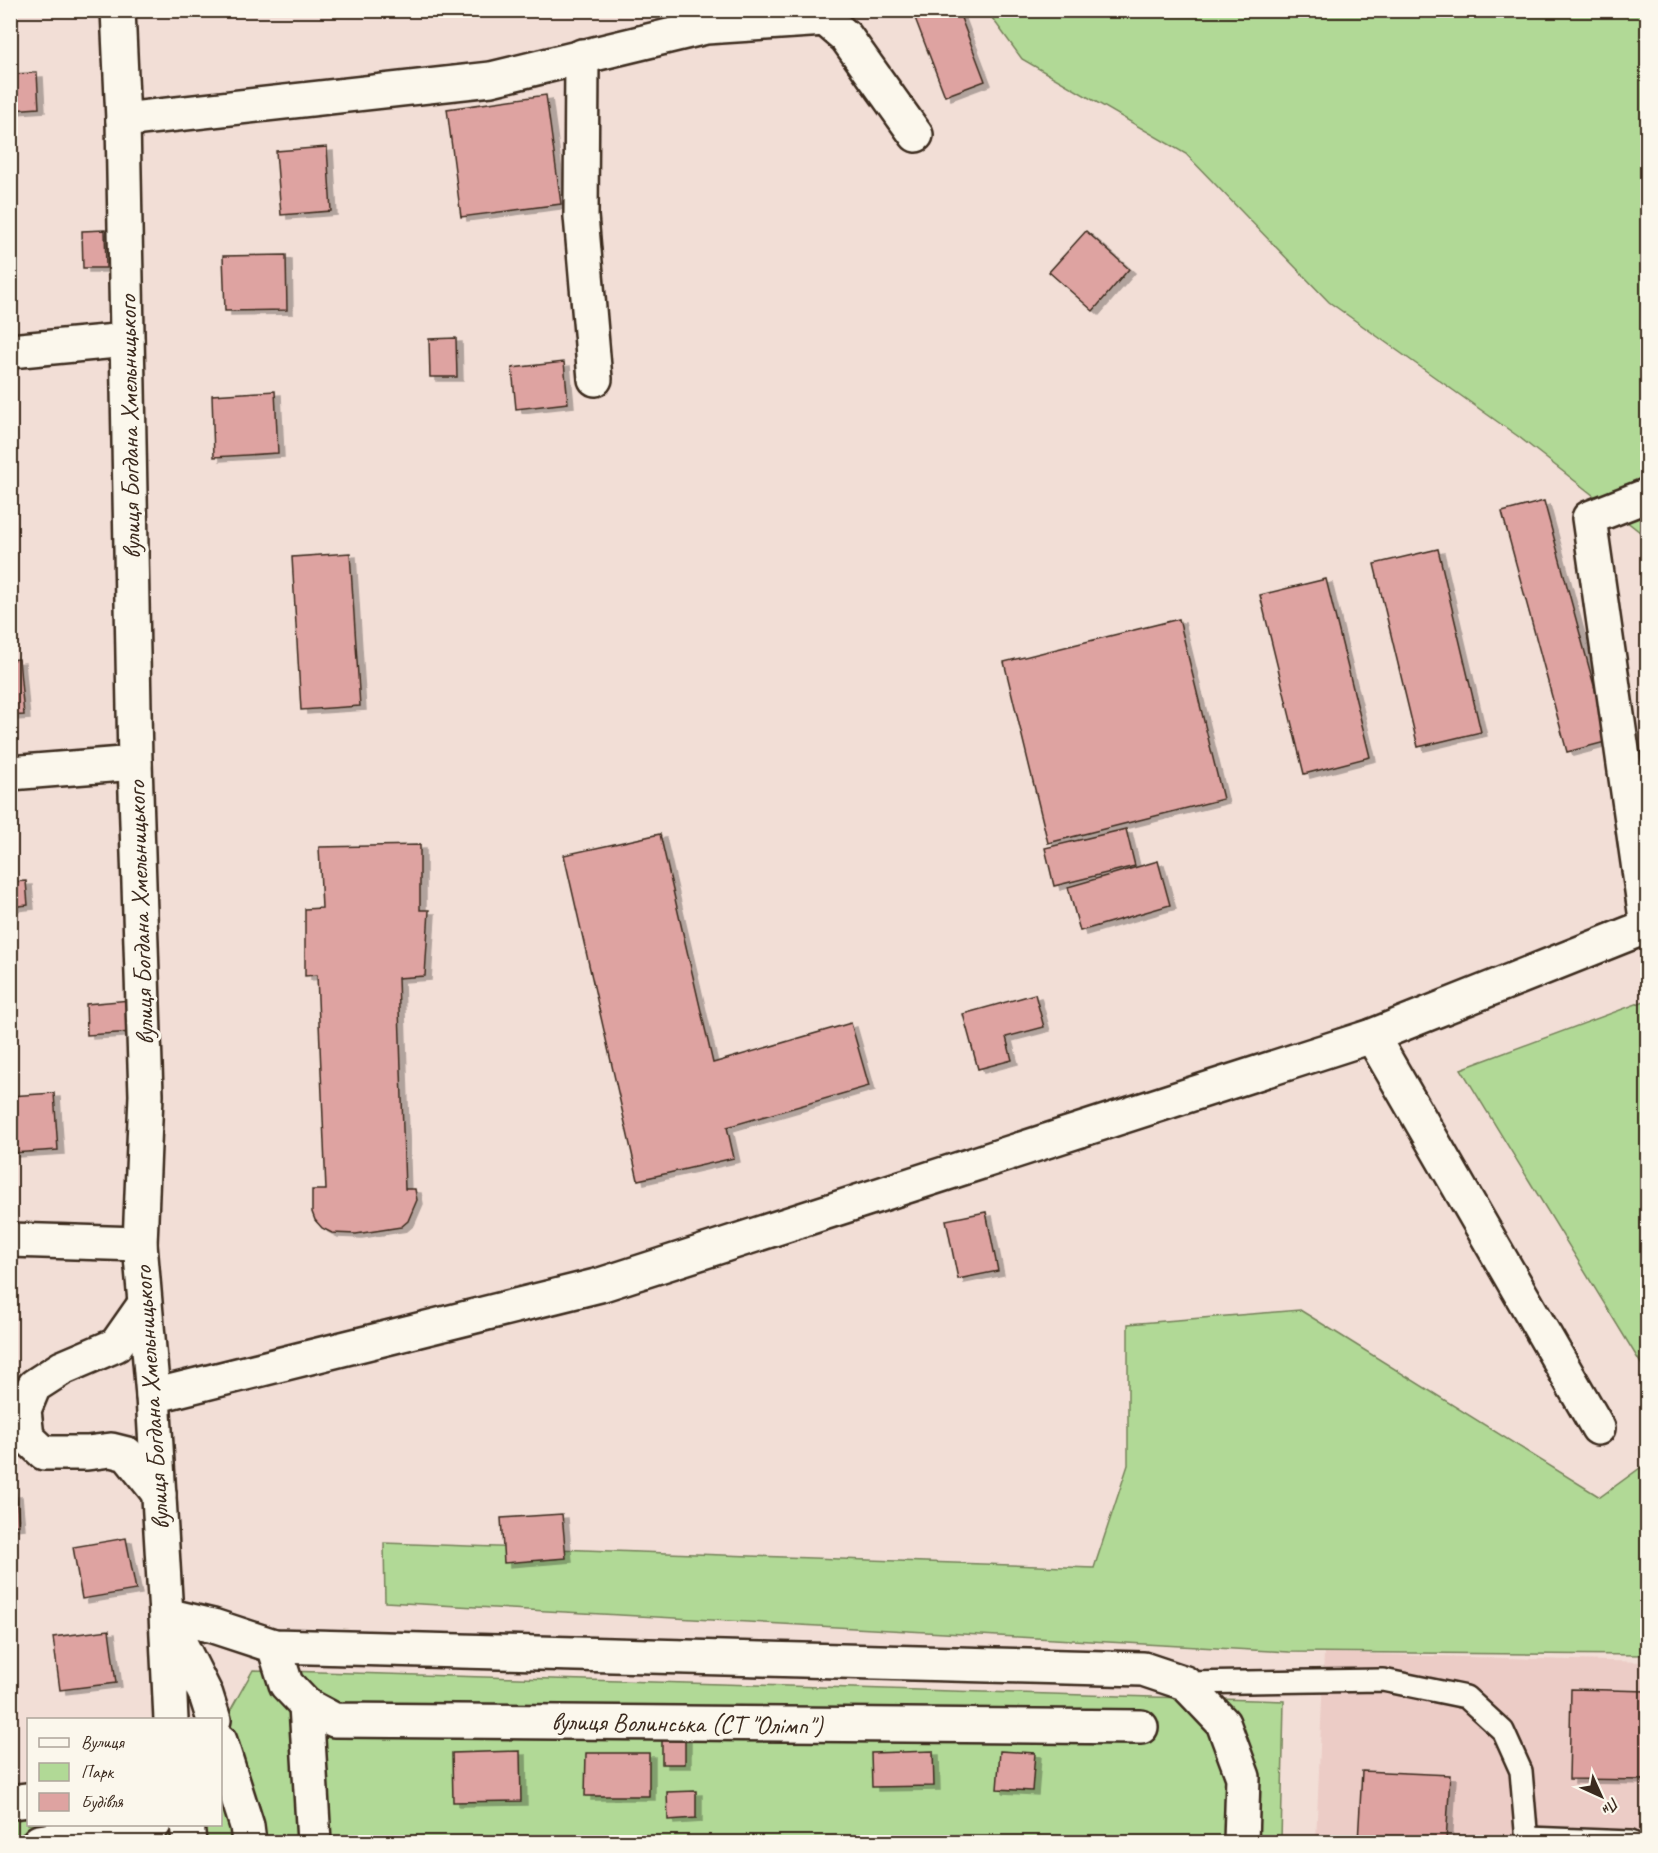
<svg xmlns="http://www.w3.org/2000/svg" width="1658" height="1853" font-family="Caveat,sans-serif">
	<defs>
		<filter id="shadow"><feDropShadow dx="6" dy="4" stdDeviation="0" flood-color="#0004"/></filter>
	</defs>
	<rect width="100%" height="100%" fill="#f2ded6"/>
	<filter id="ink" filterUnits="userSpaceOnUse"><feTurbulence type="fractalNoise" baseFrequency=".0167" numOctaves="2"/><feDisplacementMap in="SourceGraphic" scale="12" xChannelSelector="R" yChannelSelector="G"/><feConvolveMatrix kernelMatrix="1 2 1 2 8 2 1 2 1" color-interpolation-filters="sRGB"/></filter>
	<g filter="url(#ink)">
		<!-- built -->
		<polygon fill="#ecccc6" points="1324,1653 1647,1662 1647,1842 1316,1842"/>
		<!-- green -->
		<g fill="#b1d996" stroke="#76825a" stroke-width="1.5">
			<polygon points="987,11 1647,11 1647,546 1645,536 1519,437 1329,302 1186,154 1022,59"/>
			<polygon points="1647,1000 1648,1365 1643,1367 1461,1069"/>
			<polygon points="1300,1310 1600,1497 1647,1463 1647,1655 1289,1652 385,1602 384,1543 1094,1568 1128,1465 1128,1324"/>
			<polygon points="253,1670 1284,1701 1281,1842 11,1842 11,1821 28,1818 28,1824 220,1824 221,1727"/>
		</g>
		<!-- building -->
		<g fill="#dea3a1" stroke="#3b2a1e" stroke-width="1.5" filter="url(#shadow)">
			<polygon points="448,10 477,10 449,16"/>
			<polygon points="934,10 958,10 985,81 945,96 915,18"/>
			<polygon points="37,73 39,108 11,110 10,74"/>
			<polygon points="546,95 561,204 461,217 447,109"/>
			<polygon points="327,147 331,211 281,215 276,151"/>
			<polygon points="105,230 106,268 83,268 82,231"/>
			<polygon points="1086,231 1129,269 1093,311 1049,272"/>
			<polygon points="286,255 287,310 225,311 223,256"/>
			<polygon points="456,338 457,377 430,377 429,339"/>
			<polygon points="564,362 568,403 516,409 512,368"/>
			<polygon points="275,391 278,453 214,457 212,395"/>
			<polygon points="1544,501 1609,741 1567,752 1502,512"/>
			<polygon points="1438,549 1481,732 1418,747 1374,564"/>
			<polygon points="350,553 360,706 301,710 292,557"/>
			<polygon points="1326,579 1370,757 1304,774 1260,595"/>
			<polygon points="1179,619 1223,799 1048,843 1004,662"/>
			<polygon points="19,659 24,715 10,716 10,660"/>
			<polygon points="1126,829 1135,866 1054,886 1045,848"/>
			<polygon points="660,834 713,1063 851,1023 869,1086 727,1127 734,1158 638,1180 564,855"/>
			<polygon points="420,845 420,910 429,910 425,976 398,978 405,1189 415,1189 417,1200 408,1221 401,1227 356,1234 332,1233 322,1228 315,1220 312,1212 312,1190 326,1190 317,975 305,976 305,909 322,908 319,847"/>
			<polygon points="1158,861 1170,905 1080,931 1068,887"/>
			<polygon points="26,881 28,905 10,907 10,882"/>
			<polygon points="1035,994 1044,1027 1006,1037 1012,1060 978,1069 963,1014"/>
			<polygon points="130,1000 133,1032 87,1035 86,1004"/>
			<polygon points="54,1093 58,1150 12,1153 10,1096"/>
			<polygon points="986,1212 998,1271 958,1279 946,1220"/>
			<polygon points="10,1493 16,1493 19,1525 10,1526"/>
			<polygon points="562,1514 566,1558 504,1563 501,1518"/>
			<polygon points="126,1538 136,1590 82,1599 73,1547"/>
			<polygon points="109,1630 116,1683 60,1690 53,1637"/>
			<polygon points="1571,1689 1648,1691 1648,1780 1569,1779"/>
			<rect x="662" y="1728" width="23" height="36"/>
			<polygon points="520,1751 521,1801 453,1802 452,1753"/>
			<polygon points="933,1751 934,1786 872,1787 871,1753"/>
			<polygon points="1000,1751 1035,1753 1032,1791 997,1789"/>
			<polygon points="586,1753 649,1753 649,1796 585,1796"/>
			<polygon points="1362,1771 1450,1775 1446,1842 1358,1842"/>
			<polygon points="696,1791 696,1818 668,1820 667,1792"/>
		</g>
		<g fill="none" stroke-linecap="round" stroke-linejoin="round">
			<defs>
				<g id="lane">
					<polyline points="1185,1683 1383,1680 1466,1697 1503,1731 1521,1771 1527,1842"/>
					<polyline points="1528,1838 1631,1842"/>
				</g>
				<g id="street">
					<polyline points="118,10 123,120 135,763 146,1095 140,1244 153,1396 166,1615 206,1695 214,1720"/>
					<polyline points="582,56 581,216 595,379"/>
					<polyline points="123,120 491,79 706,27 825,19 846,37 916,135"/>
					<polyline points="10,351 127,340"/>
					<polyline points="10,773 135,763"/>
					<polyline points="1647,926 1589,518 1648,495"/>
					<polyline points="1372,1036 1598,1428"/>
					<polyline points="10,1240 140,1244"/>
					<polyline points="144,1305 116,1345 62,1368 34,1386 24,1410 27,1437 44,1453 87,1453 111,1450 127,1454 159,1494"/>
					<polyline points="153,1396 600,1285 1372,1036 1648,926"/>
					<polyline points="274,1646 286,1684 306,1705 334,1720 1141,1727"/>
					<polyline points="306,1705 314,1842"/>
					<polyline points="171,1720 166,1615 213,1626 274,1646 1143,1669 1185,1683 1223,1723 1243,1777 1241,1842"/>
					<polyline points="220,1741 247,1826 249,1842"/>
					<polyline points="10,1802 28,1800"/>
					<polyline points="187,1824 189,1842"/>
					<polyline points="39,1842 154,1824"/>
				</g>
			</defs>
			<!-- lane casing -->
			<use href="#lane" stroke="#3b2a1e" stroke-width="26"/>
			<!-- street casing -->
			<use href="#street" stroke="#3b2a1e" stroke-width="38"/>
			<!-- lane -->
			<use href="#lane" stroke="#fbf7ec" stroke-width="21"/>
			<!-- street -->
			<use href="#street" stroke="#fbf7ec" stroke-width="33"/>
		</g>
	</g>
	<g text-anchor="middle" stroke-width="6" stroke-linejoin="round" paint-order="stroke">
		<!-- street labels -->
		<g font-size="26" fill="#3b2a1e" stroke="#fbf7ec">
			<text transform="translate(129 427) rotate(-91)" y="9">вулиця Богдана Хмельницького</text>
			<text transform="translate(140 913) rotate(-92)" y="9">вулиця Богдана Хмельницького</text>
			<text transform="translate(151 1398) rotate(-94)" y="9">вулиця Богдана Хмельницького</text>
			<text transform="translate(687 1723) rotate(1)" y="9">вулиця Волинська (СТ "Олімп")</text>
		</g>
	</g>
	<!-- margin -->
	<rect width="1658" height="1853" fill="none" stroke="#fbf7ec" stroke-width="36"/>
	<rect x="18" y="18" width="1622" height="1817" fill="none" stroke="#3b2a1e" stroke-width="2" filter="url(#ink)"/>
	<!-- legend -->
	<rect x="27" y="1718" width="195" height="108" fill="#fbf7ec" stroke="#aea59a" stroke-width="1.5"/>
	<rect x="39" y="1738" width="30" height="9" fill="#fbf7ec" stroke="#aea59a" stroke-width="1.5"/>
	<text x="81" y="1748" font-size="18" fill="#3b2a1e">Вулиця</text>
	<rect x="39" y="1763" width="30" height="18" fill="#b1d996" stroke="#aea59a" stroke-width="1.5"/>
	<text x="81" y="1778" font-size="18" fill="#3b2a1e">Парк</text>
	<rect x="39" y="1793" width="30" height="18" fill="#dea3a1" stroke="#aea59a" stroke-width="1.5"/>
	<text x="81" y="1808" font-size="18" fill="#3b2a1e">Будівля</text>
	<!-- north arrow -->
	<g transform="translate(1601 1796) rotate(135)" stroke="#fbf7ec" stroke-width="4.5" paint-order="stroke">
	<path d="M0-4.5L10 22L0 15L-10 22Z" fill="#3b2a1e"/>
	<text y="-9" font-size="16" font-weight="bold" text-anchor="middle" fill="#3b2a1e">Пн</text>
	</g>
</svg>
